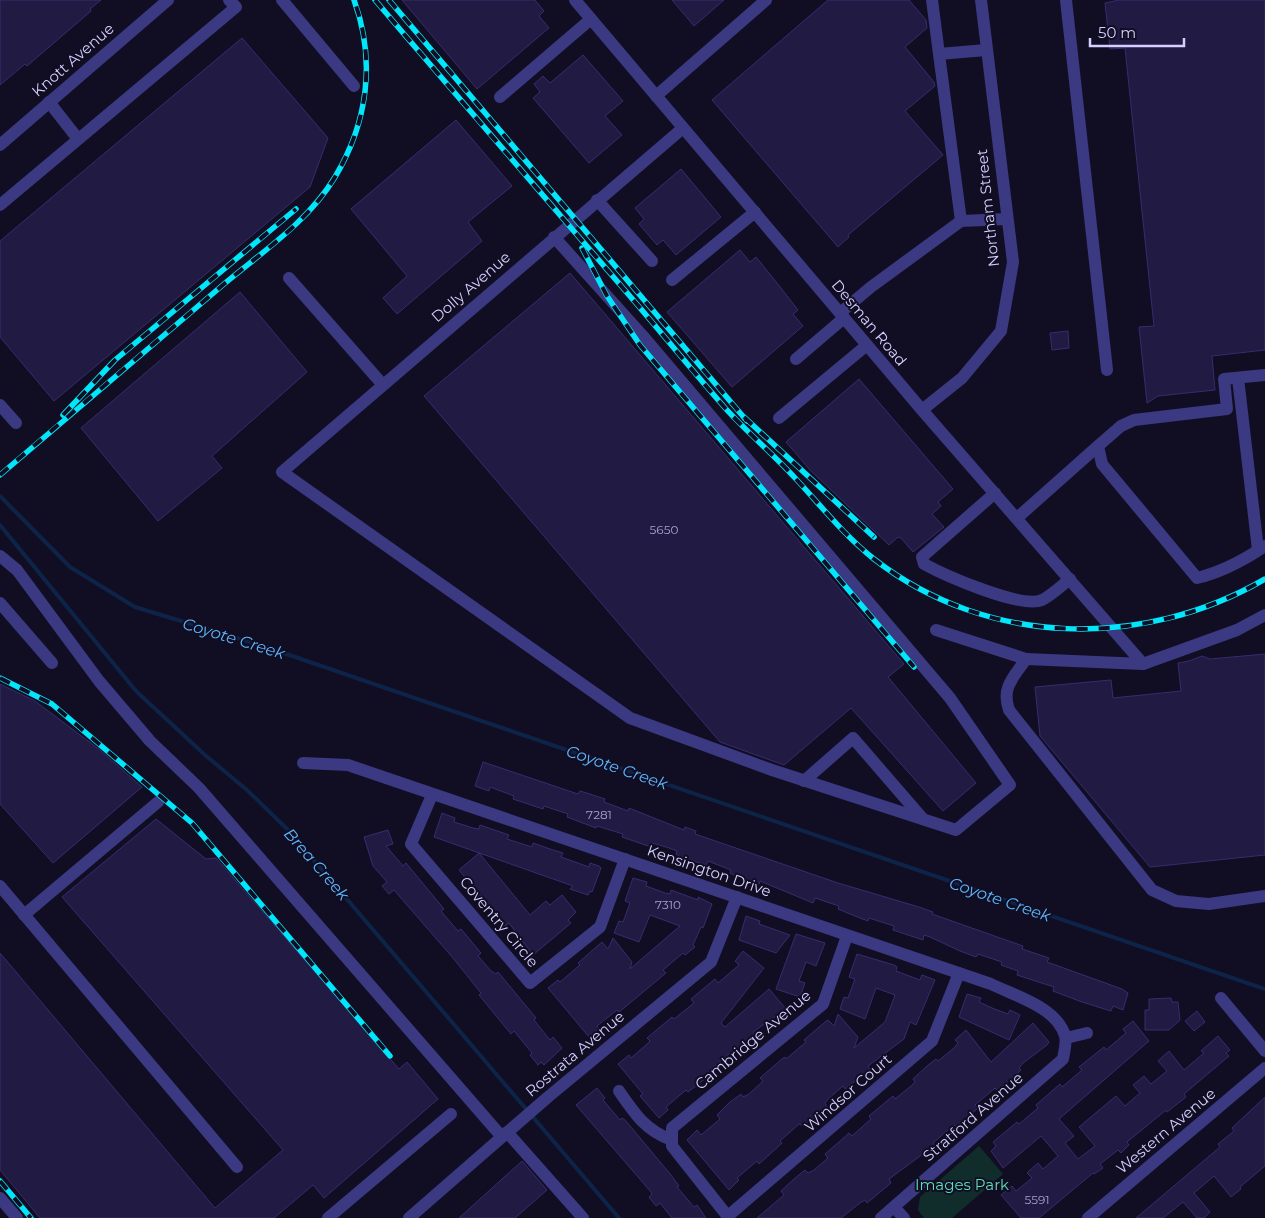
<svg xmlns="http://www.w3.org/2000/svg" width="1265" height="1218" font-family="Montserrat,sans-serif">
	<rect width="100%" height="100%" fill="#110e23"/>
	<!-- green -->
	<polygon fill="#112d2b" points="979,1146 1003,1174 952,1218 924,1218 918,1210 920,1197"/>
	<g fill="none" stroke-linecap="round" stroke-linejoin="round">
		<!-- stream -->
		<g stroke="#0d2448" stroke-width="4">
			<polyline points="0,496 70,567 135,607 263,646 1265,989"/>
			<polyline points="0,525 136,691 205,755 247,790 288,830 619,1218"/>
		</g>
	</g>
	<!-- building -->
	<g fill="#211a43" stroke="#382c6f">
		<polygon points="0,0 101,0 90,9 91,11 27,66 25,64 0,85"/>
		<polygon points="402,0 535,0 544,11 539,16 549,28 477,89"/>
		<polygon points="672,0 724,0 694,26"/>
		<polygon points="828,0 909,0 926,20 927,28 905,47 934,82 935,86 905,111 943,155 848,235 849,237 838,247 712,100"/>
		<polygon points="1119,0 1265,0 1265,350 1212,356 1215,390 1158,396 1147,403 1139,327 1154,326 1125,48 1110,49 1105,3"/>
		<polygon points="242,38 328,138 310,187 54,401 0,337 0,241"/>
		<polygon points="583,55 623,101 605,116 622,135 589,163 533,98 540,92 534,84 543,76 550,83"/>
		<polygon points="456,120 512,186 468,222 482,241 397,314 383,298 407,276 351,209"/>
		<polygon points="681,169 721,217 676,255 663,240 657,245 639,224 644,219 635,208"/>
		<polygon points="740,250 750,262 756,257 777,283 798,310 793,314 803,326 732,387 667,312"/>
		<polygon points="570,273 904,664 888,677 976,783 943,811 851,708 784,765 720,742 424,396"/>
		<polygon points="240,292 307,372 212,456 222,468 158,521 81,428"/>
		<polygon points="1068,331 1069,348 1052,350 1050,333"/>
		<polygon points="859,379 953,489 938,502 941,506 932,514 944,527 913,552 901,538 898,537 889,545 810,470 786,442"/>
		<polygon points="1265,654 1265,855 1150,867 1040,736 1035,687 1111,680 1113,698 1181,691 1178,663 1189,661 1202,656 1210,659"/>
		<polygon points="0,684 35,701 100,750 142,787 53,863 0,804"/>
		<polygon points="483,762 575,793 578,794 580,791 593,795 605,799 604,802 628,811 629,808 684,830 685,827 696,831 695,834 838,883 919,907 933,912 932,914 1023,946 1022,949 1049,958 1047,962 1122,989 1128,993 1123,1010 1113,1006 1111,1011 1082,1002 1053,991 1054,987 1017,975 1018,971 1001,965 1002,962 978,954 976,957 960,951 930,937 924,935 923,940 893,930 894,926 869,918 868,921 855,916 838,909 839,906 815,898 813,903 760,881 759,884 734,875 730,873 731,870 708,861 706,865 679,856 676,854 677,851 666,847 652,843 651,847 622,837 623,834 597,826 596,828 567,817 568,814 544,806 543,809 513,799 514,796 490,787 489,791 475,786"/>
		<polygon points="442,813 455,818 454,822 473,828 479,829 480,825 509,835 507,839 532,847 533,843 550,849 563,853 561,857 589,867 590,863 599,866 601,868 592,892 590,891 588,895 570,889 573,886 434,837"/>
		<polygon points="156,819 206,859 216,858 399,1069 407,1062 438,1099 324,1198 313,1185 274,1218 40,1218 0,1170 0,953 215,1208 283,1150 62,897"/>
		<polygon points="388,830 393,844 386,846 403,866 406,863 444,909 441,911 445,916 458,931 461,929 481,953 478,956 491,971 496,974 498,972 536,1018 534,1020 550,1040 553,1037 562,1048 544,1065 541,1062 538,1065 530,1055 532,1053 514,1031 511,1034 479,995 481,993 453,958 394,890 389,894 382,886 387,882 373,866 364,837"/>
		<polygon points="479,853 530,915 546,901 550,905 562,895 576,912 568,920 571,923 533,955 509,923 505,926 459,870"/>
		<polygon points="633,878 647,882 646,886 665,893 670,894 671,890 698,900 698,897 712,904 703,928 701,927 693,945 695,947 685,955 683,953 663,970 666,973 619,1012 617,1010 597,1026 599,1029 589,1037 548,988 558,980 560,982 580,965 578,963 602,942 608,949 613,938 632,962 630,969 680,926 650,915 639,942 614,933 619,921 623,922 630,903 625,901"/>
		<polygon points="746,916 760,921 759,924 790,935 776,953 739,940"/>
		<polygon points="796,934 825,943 816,966 806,962 799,981 805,983 800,997 776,989"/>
		<polygon points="743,951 764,968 721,1023 725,1027 769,989 786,1009 753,1032 756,1035 732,1055 730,1053 710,1070 712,1073 702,1081 688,1092 686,1090 666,1107 668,1110 659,1118 640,1096 643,1094 618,1064 629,1055 631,1058 646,1045 650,1041 647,1038 672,1017 674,1019 694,1003 691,999 715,979 718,983 739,965 735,961"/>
		<polygon points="857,954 894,965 897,967 896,971 920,980 922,975 935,980 916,1025 910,1022 904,1039 868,1066 870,1069 849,1086 845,1089 843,1086 828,1099 825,1103 827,1107 804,1126 799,1124 780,1141 782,1143 769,1155 759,1164 757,1161 737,1178 739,1180 729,1190 687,1140 697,1130 701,1135 720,1119 717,1115 730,1102 741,1094 743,1097 749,1094 763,1081 760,1078 782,1059 785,1057 786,1059 806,1042 804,1040 825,1022 828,1020 834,1026 838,1014 858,1037 854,1048 885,1022 895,995 876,988 865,1019 840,1009 844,997 848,998 855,979 849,977"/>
		<polygon points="967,994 981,998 979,1002 992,1008 1008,1014 1010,1010 1020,1015 1009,1040 959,1017"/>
		<polygon points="1171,998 1172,1002 1178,1002 1180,1020 1169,1030 1145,1030 1145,1010 1149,1010 1149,999"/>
		<polygon points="1197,1011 1205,1022 1194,1031 1185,1021"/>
		<polygon points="1133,1021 1149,1041 1059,1119 1074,1136 1065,1143 1078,1159 1095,1146 1079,1127 1116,1096 1125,1106 1140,1093 1133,1085 1144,1076 1151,1084 1167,1071 1158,1061 1169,1051 1184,1070 1204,1053 1201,1051 1218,1036 1230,1050 1226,1053 1229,1056 1184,1094 1186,1097 1167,1112 1166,1110 1127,1142 1129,1145 1121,1153 1118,1150 1100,1164 1103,1168 1094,1174 1093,1173 1039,1218 1021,1218 1001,1195 1012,1186 1016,1191 1032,1178 1027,1173 1038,1163 1043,1169 1058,1156 1041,1136 1003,1168 991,1151 996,1146 993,1142 1017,1122 1019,1124 1038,1108 1036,1105 1060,1084 1062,1087 1082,1070 1079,1067 1104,1047 1106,1050 1126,1033 1123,1029"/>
		<polygon points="1033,1023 1049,1042 1047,1045 1023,1063 1019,1068 1021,1070 1000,1089 997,1090 995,1088 975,1105 978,1108 957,1127 954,1125 933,1143 935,1145 889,1179 891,1183 867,1203 865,1200 860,1203 841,1218 757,1218 784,1195 781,1191 794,1179 805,1170 808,1173 814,1170 828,1158 825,1154 839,1142 849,1133 852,1136 871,1119 869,1116 893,1096 895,1099 911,1086 915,1082 913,1079 927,1066 936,1059 938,1061 954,1048 958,1043 955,1040 966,1030 991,1062"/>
		<polygon points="597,1088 605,1098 603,1100 620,1120 622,1118 625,1120 671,1175 679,1186 677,1187 694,1207 697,1205 706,1218 672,1218 660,1203 656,1206 649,1197 652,1194 651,1192 576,1105"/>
		<polygon points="1265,1097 1265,1166 1240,1187 1241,1189 1231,1197 1214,1176 1194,1193 1210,1212 1204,1218 1197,1218 1183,1202 1163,1218 1136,1218 1220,1147 1218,1144 1234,1131 1232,1128"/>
		<polygon points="522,1161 547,1190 515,1218 459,1218"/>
	</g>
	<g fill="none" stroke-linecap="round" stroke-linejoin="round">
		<!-- minor -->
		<g stroke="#3a3982" stroke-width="12">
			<polyline points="282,0 354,86"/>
			<polyline points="575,0 922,410 1143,664"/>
			<polyline points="932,0 939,54 986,50"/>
			<polyline points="1066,0 1107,370"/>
			<polyline points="939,54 961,221 1007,219"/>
			<polyline points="656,96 766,0"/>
			<polyline points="500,97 591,19"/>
			<polyline points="49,102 78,139"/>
			<polyline points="0,145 168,0"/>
			<polyline points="597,200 652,261"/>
			<polyline points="0,205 236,7 229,0"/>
			<polyline points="554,237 642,335 950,698 1010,785 956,830 772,770 630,718 282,472 683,128"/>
			<polyline points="289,278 383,385"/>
			<polyline points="672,280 755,212"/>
			<polyline points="840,313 871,287 961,221"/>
			<polyline points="796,359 844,318"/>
			<path d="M1265 375 1224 379 1227 409 1134 420 1121 426 1098 446 1102 464 1197 578C1222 572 1244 560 1265 546"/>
			<polyline points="1238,378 1258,550"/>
			<polyline points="0,405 16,423"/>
			<polyline points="922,410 962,378 1001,331 1013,262 981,0"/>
			<polyline points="779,418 867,345"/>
			<path d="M995 493 922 557 924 564C944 575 1021 609 1042 600 1052 595 1061 586 1070 579"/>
			<polyline points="1017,518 1098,446"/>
			<polyline points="0,556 17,570 99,681 150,741 199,788 502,1137"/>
			<polyline points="0,603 52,663"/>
			<path d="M936 630 1026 659C1014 677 1001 687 1009 710L1152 890 1176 901 1209 904 1265 896"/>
			<polyline points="1026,659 1143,664 1237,630 1265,615"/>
			<path d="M303 763 348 765 991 984C1015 996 1057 1007 1065 1036 1067 1043 1064 1052 1063 1059L881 1218"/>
			<polyline points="804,781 853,738 923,819"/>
			<polyline points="432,795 411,844 530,983 600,927 625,859"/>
			<polyline points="0,886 237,1167"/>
			<polyline points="24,915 158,802"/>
			<polyline points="1221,998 1265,1051"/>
			<polyline points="1066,1038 1087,1033"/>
			<path d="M619 1091C634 1113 646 1131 672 1140"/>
			<polyline points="507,1132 583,1218"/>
			<polyline points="0,1198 17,1218"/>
			<polyline points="894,1207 904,1218"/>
			<polyline points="728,1216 932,1041 959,973"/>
			<polyline points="328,1218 451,1114"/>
			<polyline points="409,1218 548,1097 711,962 737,897"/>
			<polyline points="729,1218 672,1146 672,1128 823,1004 847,936"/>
			<polyline points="1088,1218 1265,1068"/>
		</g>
		<defs>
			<g id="rail">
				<path d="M375 0C461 101 548 201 635 302 665 337 695 374 726 409 748 433 774 455 796 479 821 506 845 536 874 559 987 647 1143 650 1265 579"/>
				<polyline points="389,0 747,421"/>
				<polyline points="582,248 607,296 640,345 914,667"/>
				<polyline points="63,415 115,360 296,209"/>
				<polyline points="744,417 874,537"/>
				<path d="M0 475C74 411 149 348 224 284 262 252 309 221 335 177 368 122 376 60 354 0"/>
				<polyline points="0,678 52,704 192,823 390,1056"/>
				<polyline points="0,1181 31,1218"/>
			</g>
		</defs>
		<!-- rail casing -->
		<use href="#rail" stroke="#01e6fa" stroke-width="5.5"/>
		<!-- rail -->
		<use href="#rail" stroke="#110e23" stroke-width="4" stroke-dasharray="11" stroke-linecap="butt"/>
	</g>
	<g text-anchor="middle" stroke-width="4" stroke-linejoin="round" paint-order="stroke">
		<!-- number labels -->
		<g font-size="12" fill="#a7a2d0">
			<text x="664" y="534">5650</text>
			<text x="599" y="819">7281</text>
			<text x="668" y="909">7310</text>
			<text x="1037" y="1204">5591</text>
		</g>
		<!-- street labels -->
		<g font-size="15" fill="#d4cfff" stroke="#110e23">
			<text transform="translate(73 60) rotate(-41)" y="5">Knott Avenue</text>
			<text transform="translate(988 208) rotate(-96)" y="5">Northam Street</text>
			<text transform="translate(471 287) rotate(-41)" y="5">Dolly Avenue</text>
			<text transform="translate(869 323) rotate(50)" y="5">Desman Road</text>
			<text transform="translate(709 871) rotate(19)" y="5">Kensington Drive</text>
			<text transform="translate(499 922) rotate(50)" y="5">Coventry Circle</text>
			<text transform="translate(753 1040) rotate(-40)" y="5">Cambridge Avenue</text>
			<text transform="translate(575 1054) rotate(-40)" y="5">Rostrata Avenue</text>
			<text transform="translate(848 1093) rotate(-41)" y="5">Windsor Court</text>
			<text transform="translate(973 1117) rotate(-41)" y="5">Stratford Avenue</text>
			<text transform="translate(1166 1131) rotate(-40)" y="5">Western Avenue</text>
		</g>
		<!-- park labels -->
		<g font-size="15" fill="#5bdfbb" stroke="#110e23">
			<text x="962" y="1190">Images Park</text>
		</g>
		<!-- water labels -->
		<g font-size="16" font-style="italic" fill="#5eb7ff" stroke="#110e23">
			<text transform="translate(234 638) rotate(17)" y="6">Coyote Creek</text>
			<text transform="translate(617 767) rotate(19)" y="6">Coyote Creek</text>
			<text transform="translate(317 864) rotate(49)" y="6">Brea Creek</text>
			<text transform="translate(1000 899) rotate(19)" y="6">Coyote Creek</text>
		</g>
	</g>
	<!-- scale -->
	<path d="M1090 38v8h94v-8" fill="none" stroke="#d4cfff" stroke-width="2.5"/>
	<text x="1098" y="38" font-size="15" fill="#d4cfff" stroke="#110e23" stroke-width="4" paint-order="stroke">50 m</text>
</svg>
